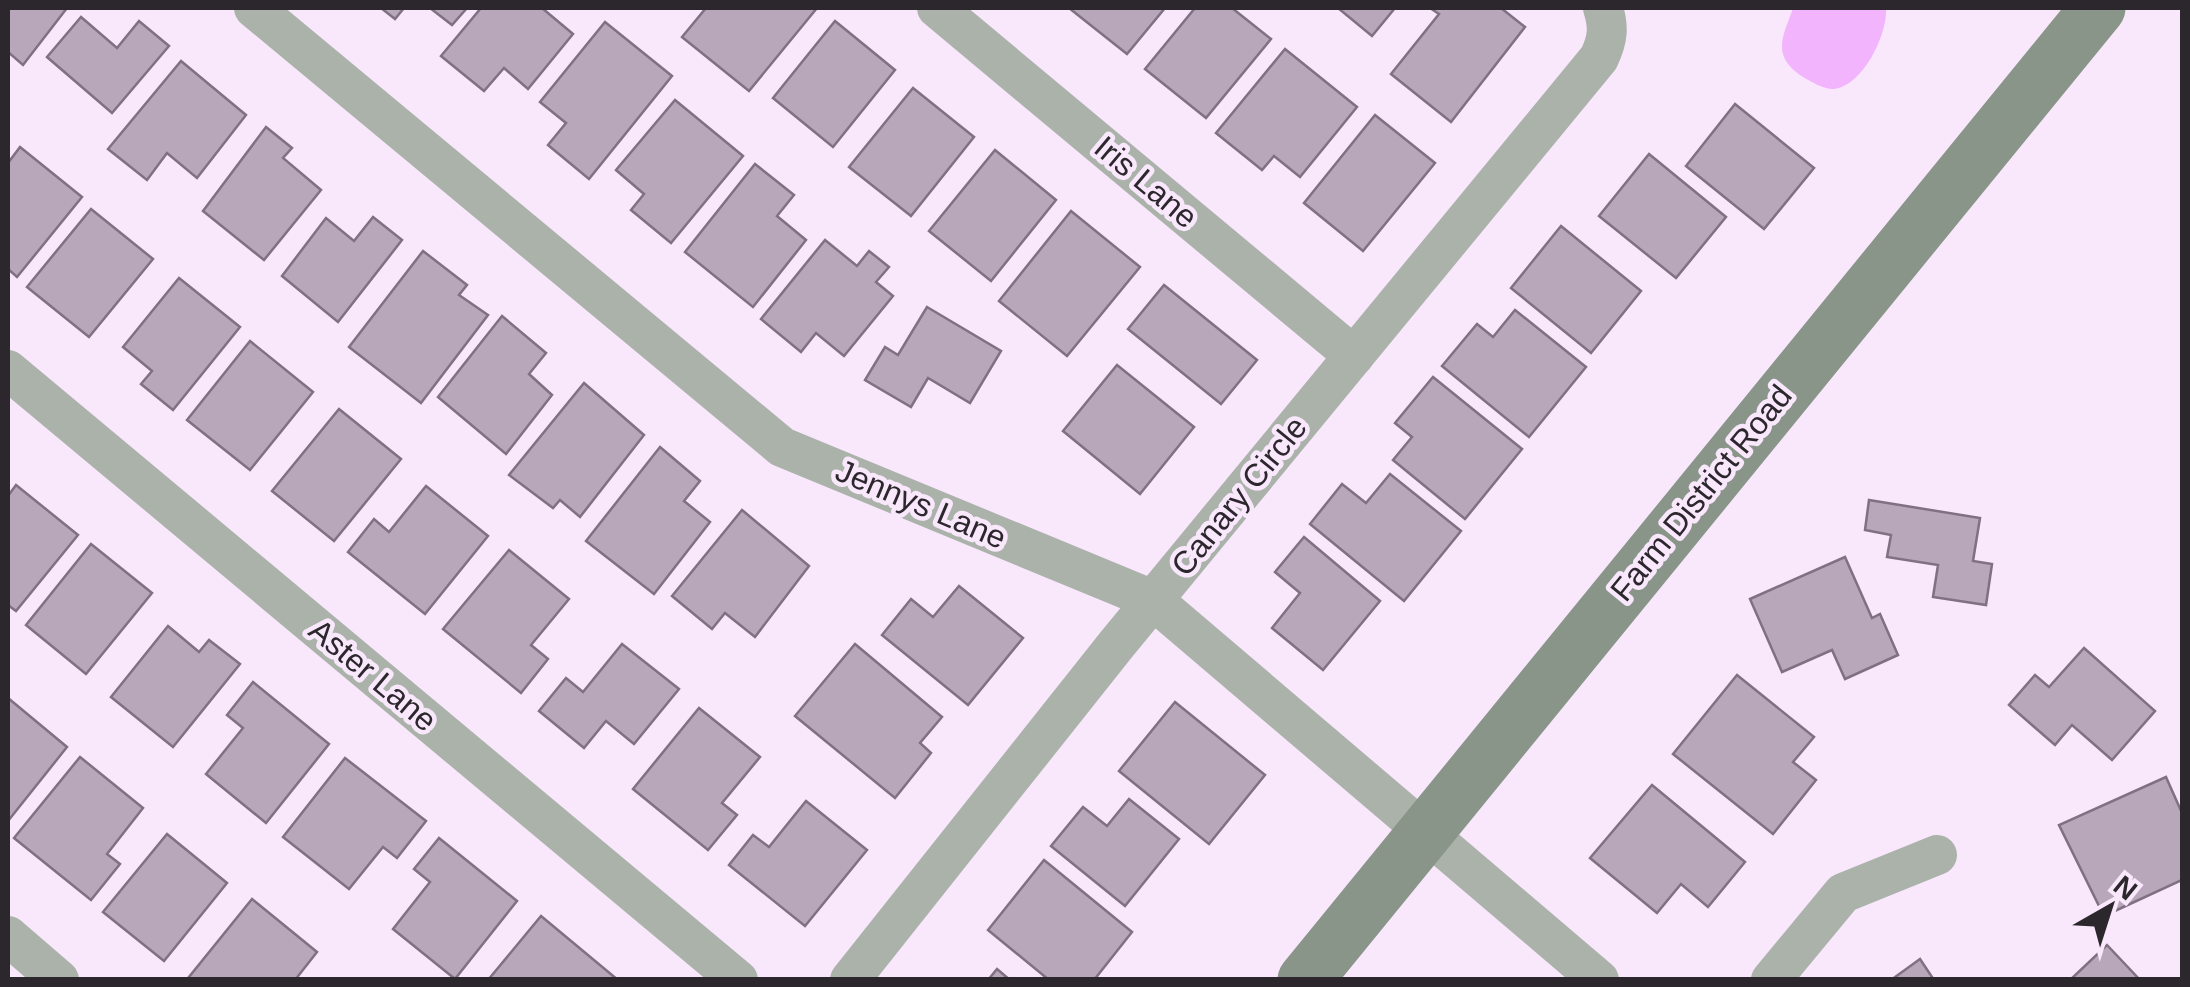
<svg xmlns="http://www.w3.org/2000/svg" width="2190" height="987" font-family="Arial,sans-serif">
	<rect width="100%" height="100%" fill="#f9e7fc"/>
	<!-- water -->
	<path fill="#f3b4fe" d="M1793 8H1886C1888 33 1863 87 1833 89 1823 89 1812 82 1803 77 1795 72 1785 63 1783 54 1779 38 1789 22 1793 8Z"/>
	<!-- building -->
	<g fill="#b8a7bb" stroke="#7f7082" stroke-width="2.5">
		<polygon points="8,8 67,8 23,65 8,52"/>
		<polygon points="381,8 404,8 395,19"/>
		<polygon points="430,8 467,8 452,25"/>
		<polygon points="481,8 542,8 573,34 528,89 504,68 484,91 441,56"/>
		<polygon points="706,8 817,8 749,91 682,37"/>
		<polygon points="1069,8 1165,8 1127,54"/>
		<polygon points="1195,8 1232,8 1271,39 1206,118 1145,69"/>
		<polygon points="1338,8 1395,8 1372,36"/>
		<polygon points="1430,8 1501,8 1525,27 1451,122 1391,74 1439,14"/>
		<polygon points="81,17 117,48 139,21 169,46 112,113 47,57"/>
		<polygon points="835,21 895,70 833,147 773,98"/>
		<polygon points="605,22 672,76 589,179 548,145 566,123 540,102"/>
		<polygon points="1285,49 1357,107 1300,177 1274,156 1262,170 1216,133"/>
		<polygon points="181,61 246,115 197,178 167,153 147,180 108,149"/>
		<polygon points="913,88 974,137 911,216 849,167"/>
		<polygon points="675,100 743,156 671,243 631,210 644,194 616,170"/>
		<polygon points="1735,104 1814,168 1764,229 1686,166"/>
		<polygon points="1375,115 1435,163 1363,251 1304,203"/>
		<polygon points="266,127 292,148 283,158 321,190 264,260 203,211"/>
		<polygon points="20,147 82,197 17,277 8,269 8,163"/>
		<polygon points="995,150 1056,200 991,281 929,231"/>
		<polygon points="1649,154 1726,217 1676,278 1599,216"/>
		<polygon points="755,164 794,195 777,216 806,240 753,307 685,252"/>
		<polygon points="91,209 153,259 89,337 27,287"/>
		<polygon points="1071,211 1140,267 1067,356 999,301"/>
		<polygon points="373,217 402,240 338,322 282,276 326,218 354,241"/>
		<polygon points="1561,226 1641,291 1591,353 1511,288"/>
		<polygon points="825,240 857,266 869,251 889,267 876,282 893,296 844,356 816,333 801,352 761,319"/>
		<polygon points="423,251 467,285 459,295 488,315 421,403 349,347"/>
		<polygon points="179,278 240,327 173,410 141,384 152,371 123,347"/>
		<polygon points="1164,285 1257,360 1221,404 1128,329"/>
		<polygon points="927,307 1001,351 970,403 928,378 911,407 865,380 885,347 898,355"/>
		<polygon points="1515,310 1586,367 1529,437 1442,366 1477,324 1493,337"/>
		<polygon points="502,316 546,353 529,374 552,395 506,454 438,397"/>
		<polygon points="250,341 313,392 250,470 187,420"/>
		<polygon points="1117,365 1194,427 1140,494 1063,431"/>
		<polygon points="1433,377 1522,449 1465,519 1393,460 1412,437 1395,423"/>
		<polygon points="584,383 644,435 580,517 560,500 553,508 509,475"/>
		<polygon points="339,409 401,459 334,541 272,491"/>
		<polygon points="660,447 700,481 684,501 710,522 654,594 586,541"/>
		<polygon points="1390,474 1461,531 1404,601 1310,524 1342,484 1366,503"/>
		<polygon points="16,485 78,535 16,611 8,605 8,496"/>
		<polygon points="426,486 488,536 425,614 348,552 374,519 389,532"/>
		<polygon points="1869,500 1980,518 1973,561 1992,564 1986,605 1933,597 1938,565 1887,557 1891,535 1865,530"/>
		<polygon points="742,510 809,566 755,637 725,613 712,629 672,596"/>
		<polygon points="1304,537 1380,601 1323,670 1272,628 1300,593 1275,572"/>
		<polygon points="91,544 152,593 86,674 26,625"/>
		<polygon points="509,550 569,599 531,645 548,659 521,693 443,629"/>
		<polygon points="1845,557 1872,618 1880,614 1898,655 1845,679 1832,650 1782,672 1750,599"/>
		<polygon points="959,586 1023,638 968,705 882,635 911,599 933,617"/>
		<polygon points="168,626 199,652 209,640 240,664 173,747 111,697"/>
		<polygon points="622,644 679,689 634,744 606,721 584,748 539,711 566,678 583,692"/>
		<polygon points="855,644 942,717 920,743 931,753 895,798 795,716"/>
		<polygon points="2084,648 2155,711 2112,760 2072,725 2055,745 2009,705 2035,675 2049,687"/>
		<polygon points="1737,675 1814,737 1793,762 1816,780 1773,834 1673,754"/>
		<polygon points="253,682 329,744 266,823 206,774 243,728 227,715"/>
		<polygon points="8,698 67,747 8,821"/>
		<polygon points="1175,702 1265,775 1209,844 1119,771"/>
		<polygon points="699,708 760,757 722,803 737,815 708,850 633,789"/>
		<polygon points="80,757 143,808 107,854 120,864 91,900 14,838"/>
		<polygon points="345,758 426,821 397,858 383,847 349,889 283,837"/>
		<polygon points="2166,777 2182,813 2182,880 2104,916 2059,825"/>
		<polygon points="1652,785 1745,862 1708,907 1681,884 1657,913 1590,858"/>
		<polygon points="1129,799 1179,839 1125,906 1051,846 1083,807 1107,826"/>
		<polygon points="806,801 867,850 805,926 729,865 753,835 769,847"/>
		<polygon points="167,834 227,883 164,961 103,912"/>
		<polygon points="439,838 517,901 455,979 393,929 430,882 414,869"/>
		<polygon points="1044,860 1132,932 1094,980 1049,980 988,930"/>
		<polygon points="252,899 317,952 295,980 192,980 189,977"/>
		<polygon points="541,916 618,980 488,980"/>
		<polygon points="2107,945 2140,980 2070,980"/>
		<polygon points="1920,959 1934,980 1891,980"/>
		<polygon points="997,969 1010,980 988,980"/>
	</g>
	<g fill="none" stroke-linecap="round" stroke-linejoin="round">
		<!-- minor -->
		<g stroke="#aab2aa" stroke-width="40">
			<polyline points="254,8 782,447 1153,600 1599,980"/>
			<polyline points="937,8 1354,356"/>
			<polyline points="8,370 738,980"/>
			<polyline points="8,936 59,980"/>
			<path d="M850 980 1116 645 1599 58C1608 39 1609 27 1603 8"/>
			<polyline points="1771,980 1843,893 1937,855"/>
		</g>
		<!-- secondary -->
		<polyline stroke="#899589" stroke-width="55" points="1305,980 2098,8"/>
	</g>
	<g text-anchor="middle" stroke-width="9" stroke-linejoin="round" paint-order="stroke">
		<!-- street labels -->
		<g font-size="32" fill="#2c262d" stroke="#f9e7fc">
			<text transform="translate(1146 182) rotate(40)" y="11">Iris Lane</text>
			<text transform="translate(1701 493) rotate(-51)" y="11">Farm District Road</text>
			<text transform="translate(1239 496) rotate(-51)" y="11">Canary Circle</text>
			<text transform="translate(921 504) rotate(23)" y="11">Jennys Lane</text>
			<text transform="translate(373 675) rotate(40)" y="11">Aster Lane</text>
		</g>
	</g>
	<!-- border -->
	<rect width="2190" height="987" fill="none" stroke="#2c262d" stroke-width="20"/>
	<!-- north arrow -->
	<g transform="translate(2110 907) rotate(39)" stroke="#f9e7fc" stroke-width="8" paint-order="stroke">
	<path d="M0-8L18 38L0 25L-18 38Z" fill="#2c262d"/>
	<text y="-15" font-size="28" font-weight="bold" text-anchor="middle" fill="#2c262d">N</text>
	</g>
</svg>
